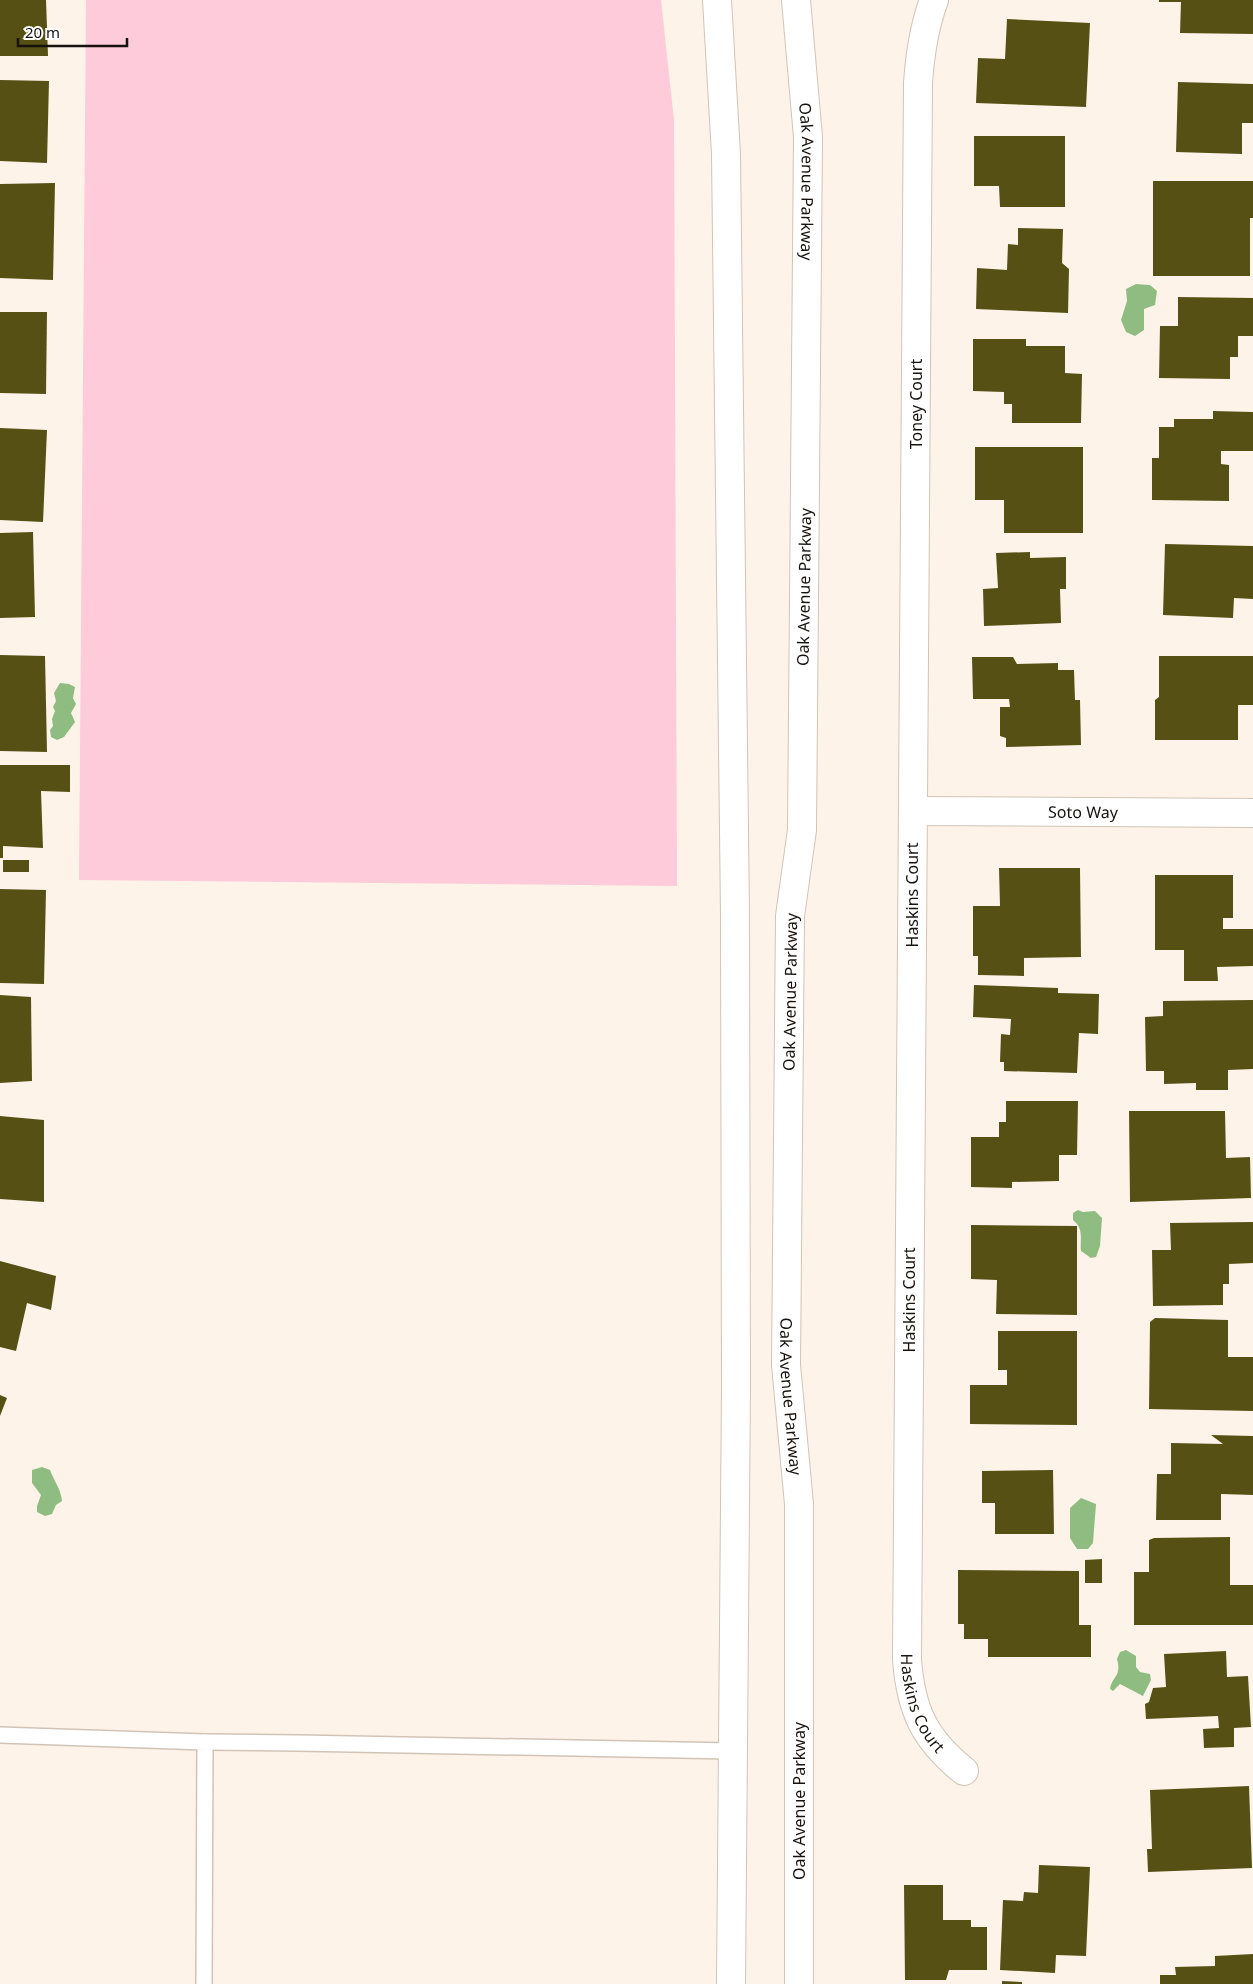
<svg xmlns="http://www.w3.org/2000/svg" width="1253" height="1984" font-family="'Noto Sans',sans-serif">
	<rect width="100%" height="100%" fill="#fef3e8"/>
	<!-- green -->
	<polygon fill="#fdcbda" points="86,0 661,0 674,120 677,886 79,880"/>
	<!-- water -->
	<g fill="#8fbc80">
		<polygon points="1136,284 1150,285 1157,291 1155,305 1144,309 1144,330 1135,336 1126,332 1121,320 1127,301 1126,289"/>
		<polygon points="60,683 69,684 75,687 73,698 76,704 71,713 75,722 64,737 57,740 51,737 50,730 53,726 52,719 55,711 53,707 56,701 54,693"/>
		<path d="M1078 1210 1083 1212 1095 1211 1102 1218 1100 1246 1096 1257 1091 1258 1081 1251C1080 1238 1084 1229 1073 1220V1213Z"/>
		<path d="M42 1467 50 1470C54 1481 61 1489 62 1501L56 1505 52 1514 45 1516 37 1512V1506L41 1495 32 1483V1470Z"/>
		<polygon points="1081,1498 1096,1504 1093,1543 1088,1549 1077,1549 1070,1538 1070,1508"/>
		<path d="M1126 1650 1136 1656V1667L1140 1672 1150 1674 1151 1680 1143 1696 1120 1684 1113 1691 1110 1689C1112 1676 1122 1677 1117 1659L1120 1652Z"/>
	</g>
	<!-- building -->
	<g fill="#565015">
		<polygon points="0,0 46,0 48,56 0,56"/>
		<polygon points="1159,0 1253,0 1253,34 1180,33 1181,2 1159,2"/>
		<polygon points="1007,19 1090,23 1086,107 976,103 978,58 1005,59"/>
		<polygon points="0,80 49,81 47,163 0,161"/>
		<polygon points="1178,82 1253,84 1253,123 1242,123 1242,154 1176,152"/>
		<polygon points="974,136 1065,136 1065,207 1000,207 999,186 974,186"/>
		<polygon points="1153,181 1253,181 1253,218 1250,218 1250,276 1153,276"/>
		<polygon points="55,183 53,280 0,278 0,184"/>
		<polygon points="1018,228 1063,229 1062,263 1069,269 1068,313 976,309 977,268 1007,270 1008,244 1018,245"/>
		<polygon points="1178,297 1253,298 1253,336 1238,336 1238,357 1230,357 1230,379 1159,378 1160,326 1178,326"/>
		<polygon points="0,312 47,312 46,394 0,393"/>
		<polygon points="973,339 1026,339 1026,346 1065,346 1065,373 1082,374 1081,423 1012,423 1012,404 1004,404 1004,392 973,391"/>
		<polygon points="1213,411 1253,412 1253,451 1221,451 1221,464 1229,465 1229,501 1152,500 1152,458 1159,458 1159,427 1174,427 1174,419 1213,419"/>
		<polygon points="0,428 47,430 43,522 0,520"/>
		<polygon points="975,447 1083,447 1083,533 1004,533 1004,500 975,500"/>
		<polygon points="33,532 35,617 0,618 0,533"/>
		<polygon points="1165,544 1253,546 1253,599 1234,598 1233,618 1163,615"/>
		<polygon points="1030,552 1030,558 1066,557 1066,589 1060,589 1061,623 984,626 983,589 998,588 996,553"/>
		<polygon points="0,655 45,656 47,752 0,751"/>
		<polygon points="1159,656 1253,656 1253,705 1238,705 1238,740 1155,740 1155,700 1159,697"/>
		<polygon points="972,657 1013,657 1017,664 1058,663 1058,670 1074,670 1075,700 1080,700 1081,745 1006,747 1006,738 1000,736 1000,707 1010,707 1009,699 973,699"/>
		<polygon points="0,765 70,765 70,792 41,791 43,848 3,846 3,858 0,858"/>
		<rect x="3" y="860" width="26" height="12"/>
		<polygon points="999,868 1080,868 1081,957 1024,958 1024,976 978,975 978,956 973,956 973,906 1000,906"/>
		<polygon points="1155,875 1233,875 1233,918 1223,918 1223,929 1253,929 1253,966 1217,967 1218,981 1184,981 1184,950 1155,950"/>
		<polygon points="0,889 46,890 44,984 0,983"/>
		<polygon points="974,985 1058,988 1058,993 1099,994 1098,1034 1079,1033 1077,1073 1004,1071 1004,1062 1000,1062 1001,1034 1010,1035 1011,1019 973,1017"/>
		<polygon points="0,995 31,997 32,1081 0,1083"/>
		<polygon points="1253,1000 1253,1069 1228,1070 1228,1090 1196,1090 1196,1083 1164,1084 1164,1071 1146,1071 1145,1017 1163,1016 1163,1001"/>
		<polygon points="1006,1101 1078,1101 1077,1155 1059,1155 1059,1181 1012,1182 1012,1188 971,1187 971,1137 999,1137 999,1122 1006,1122"/>
		<polygon points="1129,1111 1225,1111 1226,1158 1250,1157 1251,1198 1130,1202"/>
		<polygon points="0,1116 44,1120 44,1202 0,1199"/>
		<polygon points="1253,1222 1253,1263 1229,1264 1229,1284 1223,1284 1223,1305 1153,1306 1152,1250 1171,1250 1170,1223"/>
		<polygon points="971,1225 1077,1226 1077,1315 996,1314 997,1280 971,1279"/>
		<polygon points="0,1261 56,1276 51,1310 27,1303 16,1351 0,1347"/>
		<polygon points="1155,1318 1228,1320 1228,1357 1253,1357 1253,1411 1149,1409 1150,1322"/>
		<polygon points="998,1331 1077,1331 1077,1425 970,1424 970,1385 1007,1385 1007,1370 998,1370"/>
		<polygon points="0,1395 7,1398 0,1416"/>
		<polygon points="1211,1435 1253,1436 1253,1495 1221,1494 1221,1520 1156,1520 1157,1474 1171,1474 1171,1443 1223,1444"/>
		<polygon points="1053,1470 1054,1534 995,1534 995,1503 982,1503 982,1471"/>
		<polygon points="1230,1537 1230,1585 1253,1585 1253,1625 1134,1625 1134,1572 1149,1572 1149,1540 1154,1538"/>
		<polygon points="1102,1559 1102,1583 1085,1583 1085,1560"/>
		<polygon points="958,1570 1079,1571 1079,1625 1091,1625 1091,1657 988,1657 988,1639 964,1639 964,1624 958,1624"/>
		<polygon points="1226,1651 1227,1677 1248,1676 1251,1727 1234,1728 1234,1747 1204,1748 1203,1729 1219,1728 1218,1716 1146,1719 1145,1704 1149,1702 1153,1688 1166,1687 1164,1654"/>
		<polygon points="1249,1786 1252,1868 1148,1872 1147,1849 1152,1849 1150,1790"/>
		<polygon points="1039,1865 1090,1867 1086,1956 1056,1955 1055,1973 1000,1970 1003,1900 1023,1901 1024,1892 1038,1893"/>
		<polygon points="904,1885 943,1885 943,1920 971,1920 971,1927 987,1927 987,1970 949,1970 946,1980 905,1980"/>
		<polygon points="1253,1954 1253,1984 1160,1984 1160,1975 1176,1975 1175,1967 1215,1966 1215,1956"/>
		<polygon points="1002,1981 1022,1982 1022,1984 1002,1984"/>
	</g>
	<g fill="none" stroke-linecap="round" stroke-linejoin="round">
		<defs>
			<g id="lane">
				<polyline points="0,1735 205,1742 204,1984"/>
				<polyline points="205,1742 298,1743 732,1751"/>
			</g>
			<g id="street">
				<path id="s1" d="M934 0C924 27 920 54 918 83L907 1660C911 1710 924 1739 964 1771"/>
				<path id="s2" d="M913 811 1253 813"/>
			</g>
			<g id="secondary">
				<polyline points="717,0 726,154 735,915 736,1388 731,1984"/>
				<path id="s3" d="M796 0 808 137 802 830 790 916 786 1365 799 1504V1984"/>
			</g>
		</defs>
		<!-- lane casing -->
		<use href="#lane" stroke="#d1c4b7" stroke-width="18"/>
		<!-- street casing -->
		<use href="#street" stroke="#d1c4b7" stroke-width="30"/>
		<!-- secondary casing -->
		<use href="#secondary" stroke="#d1c4b7" stroke-width="30"/>
		<!-- lane -->
		<use href="#lane" stroke="#fff" stroke-width="15"/>
		<!-- street -->
		<use href="#street" stroke="#fff" stroke-width="28"/>
		<!-- secondary -->
		<use href="#secondary" stroke="#fff" stroke-width="28"/>
	</g>
	<g text-anchor="middle" stroke-width="5" stroke-linejoin="round" paint-order="stroke">
		<!-- street labels -->
		<g font-size="16" fill="#17120e" stroke="#fff">
			<text dy="6" stroke="none"><textPath href="#s3" startOffset="182">Oak Avenue Parkway</textPath></text>
			<text transform="translate(916 404) rotate(-90)" y="6">Toney Court</text>
			<text transform="translate(804 587) rotate(-89)" y="6">Oak Avenue Parkway</text>
			<text dy="6" stroke="none"><textPath href="#s2" startOffset="170">Soto Way</textPath></text>
			<text transform="translate(912 895) rotate(-90)" y="6">Haskins Court</text>
			<text transform="translate(790 992) rotate(-89)" y="6">Oak Avenue Parkway</text>
			<text transform="translate(909 1300) rotate(-90)" y="6">Haskins Court</text>
			<text dy="6" stroke="none"><textPath href="#s3" startOffset="1398">Oak Avenue Parkway</textPath></text>
			<text dy="6" stroke="none"><textPath href="#s1" startOffset="1708">Haskins Court</textPath></text>
			<text transform="translate(799 1801) rotate(-90)" y="6">Oak Avenue Parkway</text>
		</g>
	</g>
	<!-- scale -->
	<path d="M18 38v8h109v-8" fill="none" stroke="#17120e" stroke-width="2.5"/>
	<text x="25" y="38" font-size="15" fill="#17120e" stroke="#ffffff" stroke-width="4" paint-order="stroke">20 m</text>
</svg>
